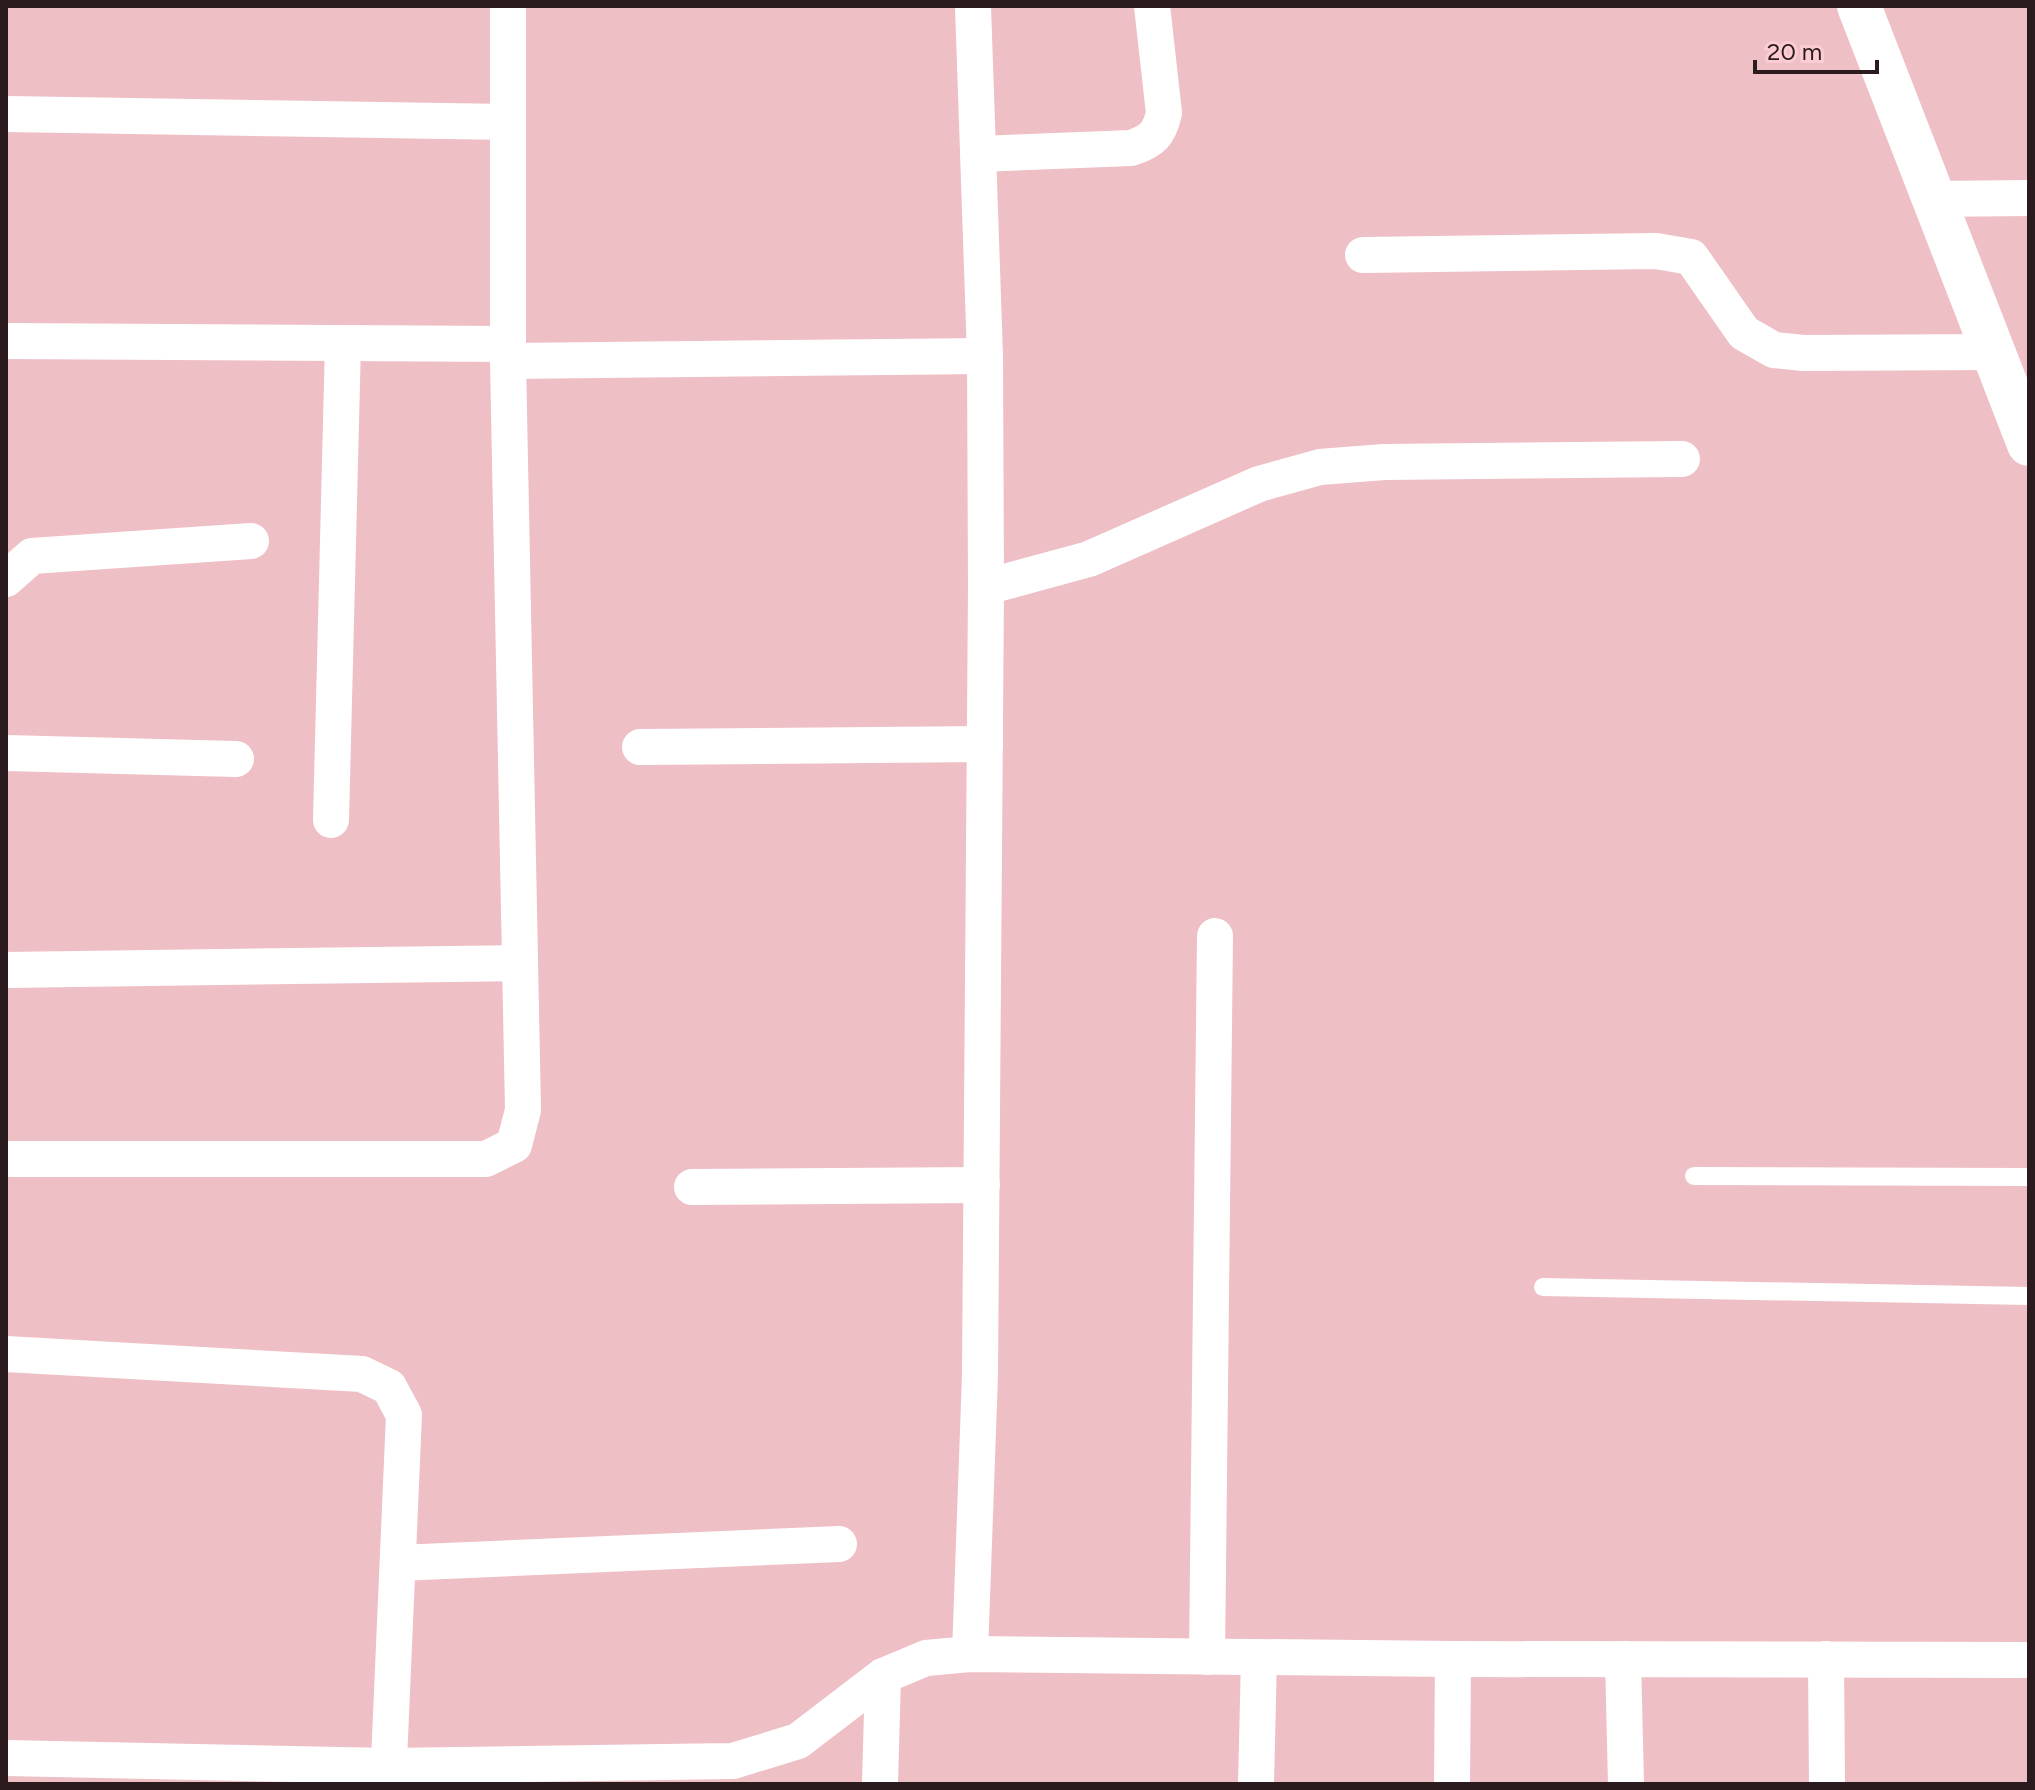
<svg xmlns="http://www.w3.org/2000/svg" width="2035" height="1790" font-family="Figtree,sans-serif">
	<rect width="100%" height="100%" fill="#efbfc6"/>
	<g fill="none" stroke-linecap="round" stroke-linejoin="round">
		<!-- lane -->
		<g stroke="#fff" stroke-width="18">
			<polyline points="1694,1176 2029,1177"/>
			<polyline points="1543,1287 2029,1296"/>
		</g>
		<!-- street -->
		<g stroke="#fff" stroke-width="36">
			<polyline points="6,114 508,122"/>
			<path d="M978 154 1131 148C1152 141 1159 135 1164 113L1152 6"/>
			<polyline points="1934,199 2029,198"/>
			<polyline points="1363,255 1656,251 1691,257 1744,333 1774,350 1803,353 1993,352"/>
			<polyline points="6,341 508,344"/>
			<polyline points="508,361 985,356"/>
			<polyline points="6,579 32,556 251,541"/>
			<polyline points="986,587 1089,559 1259,484 1320,467 1384,462 1682,459"/>
			<polyline points="640,747 985,744"/>
			<polyline points="6,753 236,759"/>
			<polyline points="331,820 343,343"/>
			<polyline points="6,970 520,963"/>
			<polyline points="6,1159 486,1159 514,1145 523,1110 508,361 508,6"/>
			<polyline points="692,1187 982,1185"/>
			<polyline points="6,1354 362,1374 389,1387 404,1415 388,1784"/>
			<polyline points="398,1563 839,1544"/>
			<polyline points="970,1654 980,1375 986,587 985,356 973,6"/>
			<polyline points="1207,1657 1215,936"/>
			<polyline points="1623,1659 1626,1784"/>
			<polyline points="1826,1659 1827,1784"/>
			<polyline points="6,1758 389,1766 733,1761 798,1741 883,1676 926,1658 970,1654 1453,1659 2029,1660"/>
			<polyline points="880,1784 883,1676"/>
			<polyline points="1256,1784 1259,1657"/>
			<polyline points="1452,1784 1453,1659"/>
		</g>
		<!-- secondary -->
		<polyline stroke="#fff" stroke-width="44" points="1859,6 2029,444"/>
	</g>
	<!-- border -->
	<rect width="2035" height="1790" fill="none" stroke="#2c1b1e" stroke-width="16"/>
	<!-- scale -->
	<path d="M1755 60v12h122v-12" fill="none" stroke="#2c1b1e" stroke-width="4"/>
	<text x="1767" y="60" font-size="24" fill="#2c1b1e" stroke="#fcccd3" stroke-width="6" paint-order="stroke">20 m</text>
</svg>
